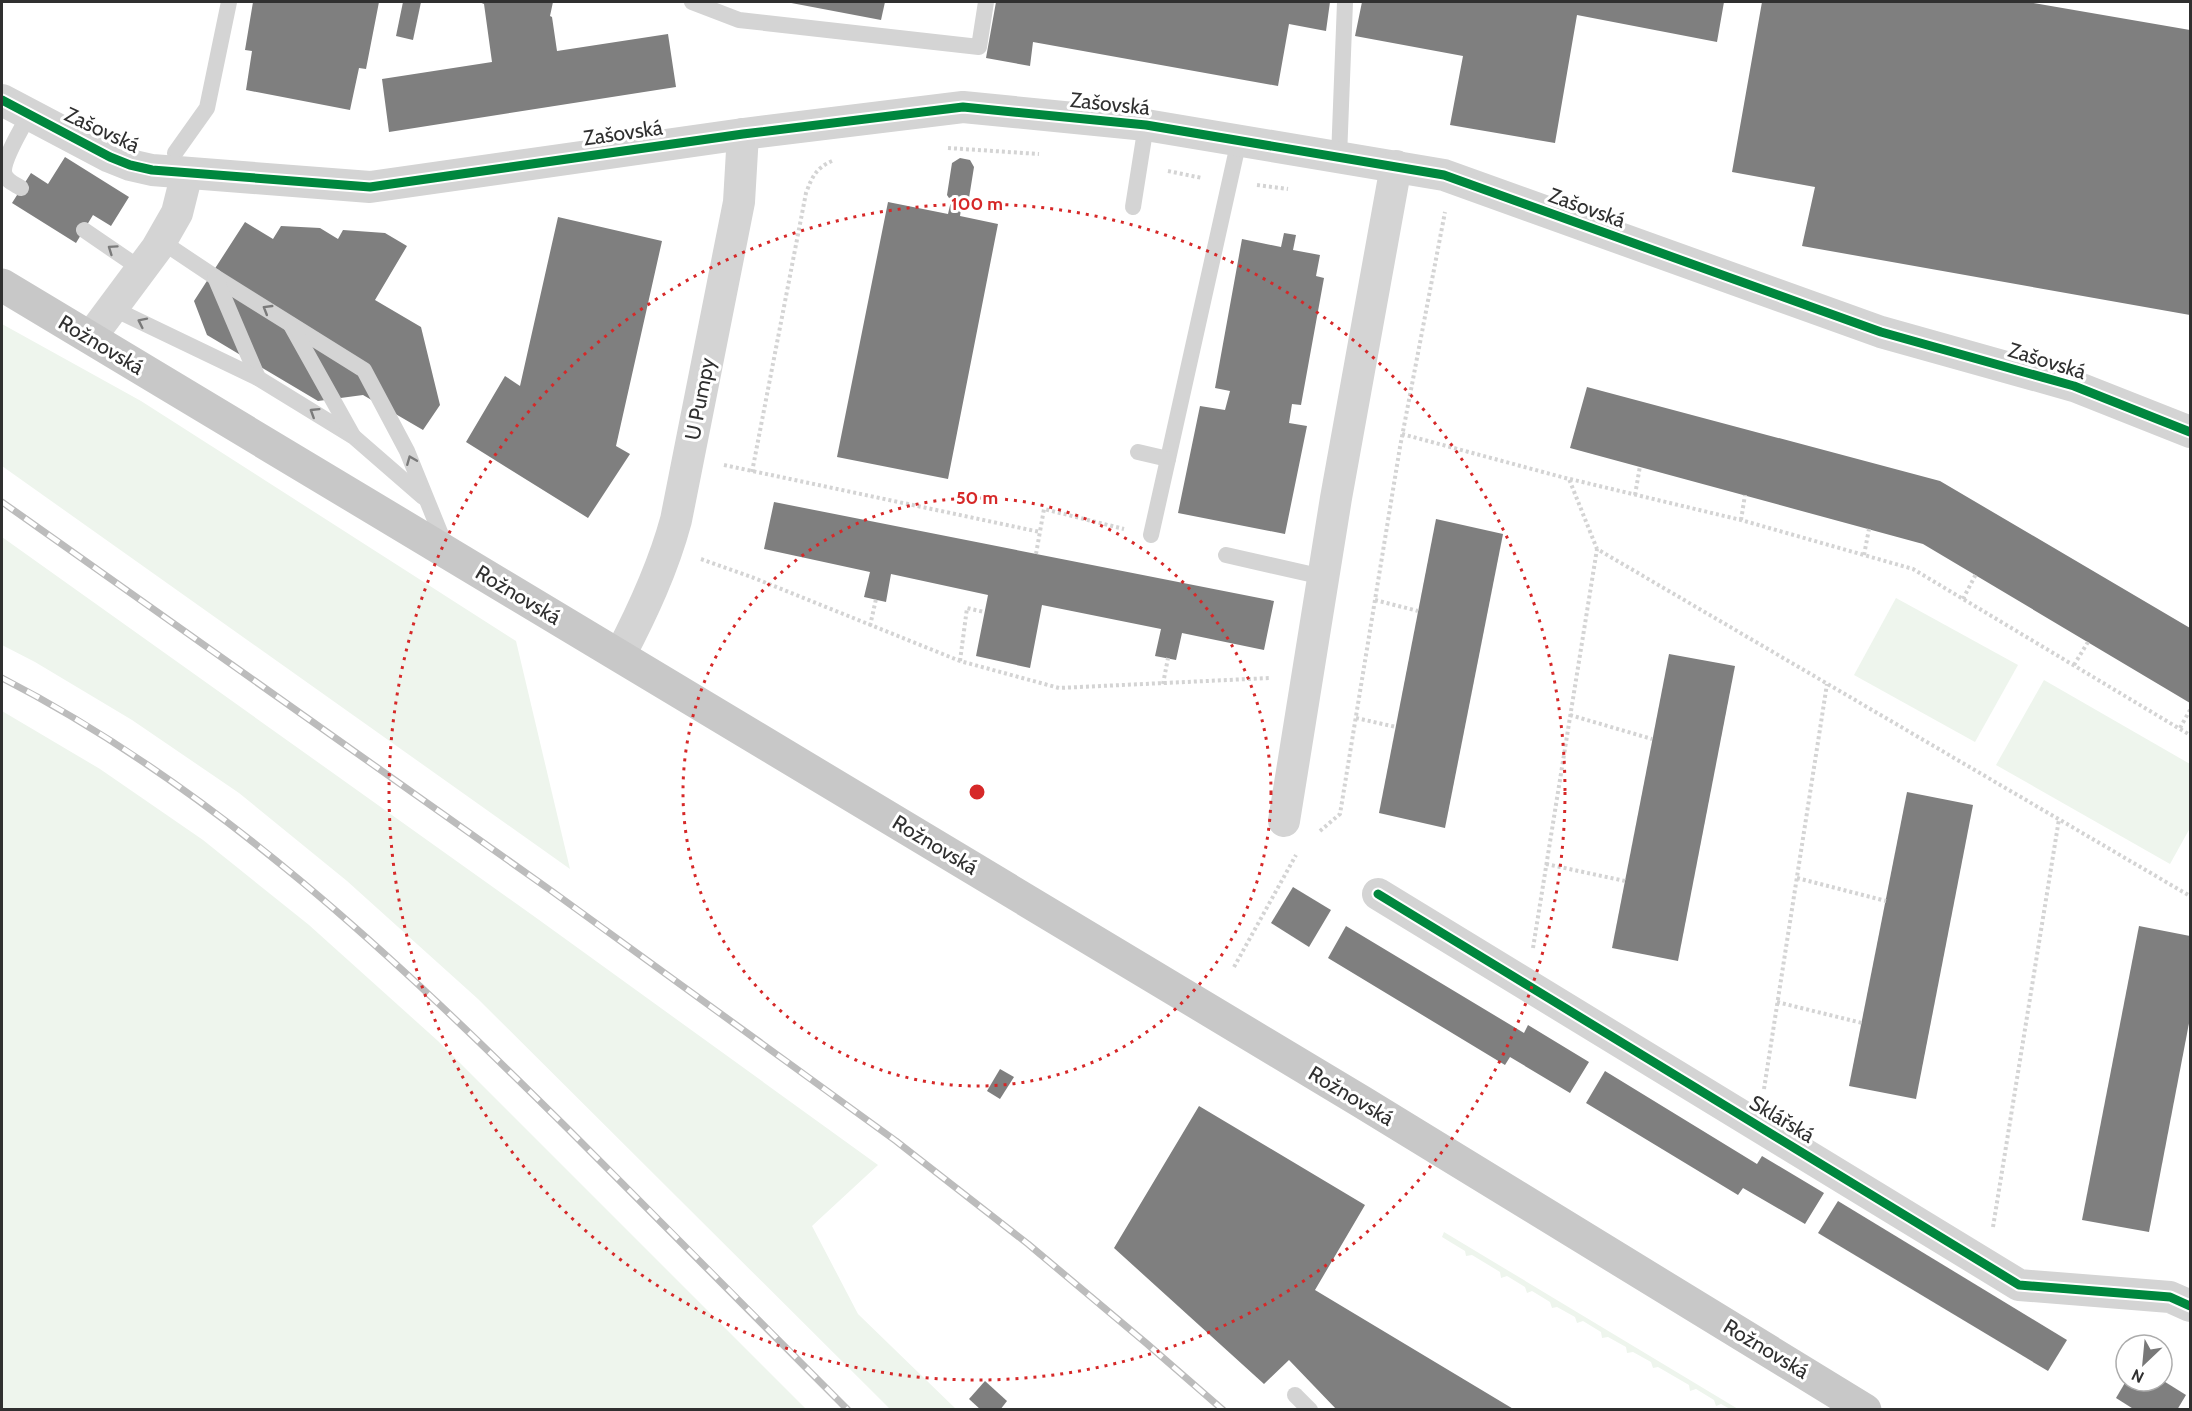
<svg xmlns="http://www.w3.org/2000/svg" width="2192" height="1411" font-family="Cabin,sans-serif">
	<rect width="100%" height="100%" fill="#fff"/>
	<!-- green -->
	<g fill="#eef5ed">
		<polygon points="2,324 141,401 516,641 570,869 2,466"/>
		<polygon points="2,537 535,917 878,1165 812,1226 858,1314 956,1409 890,1409 478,999 347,881 239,793 132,720 35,662 2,645"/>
		<polygon points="1896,598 2018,665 1975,742 1854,675"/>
		<polygon points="2044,680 2190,764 2190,828 2170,864 1996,765"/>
		<polygon points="2,711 100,769 203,840 309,925 438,1041 806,1409 2,1409"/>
		<polygon points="1444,1232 1738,1409 1730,1409 1721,1404 1716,1406 1714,1400 1696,1389 1690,1391 1689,1385 1658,1367 1653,1368 1651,1362 1633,1352 1627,1353 1626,1347 1608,1337 1602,1338 1601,1332 1583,1321 1577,1323 1575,1317 1557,1307 1552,1308 1550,1302 1532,1291 1527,1293 1525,1287 1507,1276 1501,1278 1500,1272 1472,1255 1466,1256 1465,1251 1442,1237"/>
	</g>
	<!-- building -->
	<g fill="#7f7f7f">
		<polygon points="253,2 379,2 366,69 359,68 350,110 246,90 252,51 245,50"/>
		<polygon points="403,2 421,2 413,40 396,36"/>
		<polygon points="479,2 553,2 550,16 552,17 557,51 668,34 676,87 389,132 382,79 492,62 484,4"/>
		<polygon points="786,2 885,2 881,20"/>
		<polygon points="996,2 1330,2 1326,31 1289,24 1278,86 1033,42 1030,66 986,58"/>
		<polygon points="1362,2 1724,2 1717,42 1577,15 1555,143 1450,125 1463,56 1355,36"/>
		<polygon points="1762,2 2027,2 2190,30 2190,315 1802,246 1815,187 1732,172"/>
		<polygon points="65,157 129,197 111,226 93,215 76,243 12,203 31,173 48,184"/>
		<polygon points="960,158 970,160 974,167 969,198 962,203 960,216 998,224 948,479 837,457 888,202 948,214 951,201 947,195 952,163"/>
		<polygon points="558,217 662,241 616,446 630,454 588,518 466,442 505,376 520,386"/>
		<polygon points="245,222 273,239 281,226 320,228 338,239 343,230 385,233 407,246 375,300 421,327 440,405 423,430 363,395 318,401 207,335 194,301"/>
		<polygon points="1284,233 1296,235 1293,250 1320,255 1316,276 1324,278 1301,405 1292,404 1289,423 1307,426 1285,534 1178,513 1200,406 1225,410 1230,391 1215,388 1242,239 1281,247"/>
		<polygon points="1587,387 1940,481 2190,628 2190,703 1923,544 1570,448"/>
		<polygon points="774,502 1274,601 1264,650 1182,633 1176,660 1155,656 1161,629 1042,605 1030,668 976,656 988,595 891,574 886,602 864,597 870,572 764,549"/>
		<polygon points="1436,519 1503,534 1445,828 1379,813"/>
		<polygon points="1669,654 1735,666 1678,961 1612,948"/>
		<polygon points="1907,792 1973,805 1916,1099 1849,1086"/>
		<polygon points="1293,887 1331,910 1309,947 1271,923"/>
		<polygon points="1346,926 1524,1033 1528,1025 1589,1062 1570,1093 1510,1057 1505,1065 1328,958"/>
		<polygon points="2139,926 2190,936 2190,1018 2149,1232 2082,1220"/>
		<polygon points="1000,1069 1014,1077 1000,1099 987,1091"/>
		<polygon points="1605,1071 1757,1164 1762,1156 1824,1193 1805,1224 1743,1188 1738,1195 1586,1103"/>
		<polygon points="1199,1106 1365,1205 1315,1290 1515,1410 1337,1410 1289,1360 1264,1384 1114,1248"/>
		<polygon points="1838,1201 2067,1340 2048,1371 1818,1233"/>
		<polygon points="2162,1380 2186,1395 2177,1410 2135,1410 2116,1398 2126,1381"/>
		<polygon points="985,1381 1007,1401 1000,1410 981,1410 969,1399"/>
	</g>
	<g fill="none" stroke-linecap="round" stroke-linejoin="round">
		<!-- path -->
		<g stroke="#d4d4d4" stroke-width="4" stroke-dasharray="3 3" stroke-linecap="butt">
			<polyline points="948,148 1039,154"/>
			<polyline points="1168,171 1202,178"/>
			<polyline points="1257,185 1288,189"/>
			<polyline points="1402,434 1569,479 1597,549 2190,896"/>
			<polyline points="724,465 1040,532"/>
			<path d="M752 472 806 193C812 177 816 168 832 161"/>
			<polyline points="1570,479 1741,520 1913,569 2190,735"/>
			<polyline points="1635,495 1640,466"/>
			<polyline points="1741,520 1745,495"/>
			<polyline points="1036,554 1044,509 1124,529"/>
			<polyline points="1864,555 1869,529"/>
			<polyline points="701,559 754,578 960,661 1059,688 1270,678"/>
			<polyline points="1963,599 1976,574"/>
			<polyline points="1375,600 1418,611"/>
			<polyline points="870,626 876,599"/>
			<polyline points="960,661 967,608 984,612"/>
			<polyline points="2074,665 2088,642"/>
			<polyline points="1163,684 1168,658"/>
			<polyline points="1570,715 1652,739"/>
			<polyline points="1356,718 1396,727"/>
			<polyline points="2180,728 2190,710"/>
			<polyline points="1320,831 1340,814 1400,447 1445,212"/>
			<polyline points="1546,864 1625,881"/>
			<polyline points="1797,878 1886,901"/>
			<polyline points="1533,948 1597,549"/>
			<polyline points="1234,967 1296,855"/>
			<polyline points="1777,1002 1862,1023"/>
			<polyline points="1764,1089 1827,684"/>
			<polyline points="1993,1227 2059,819"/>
		</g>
		<!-- lane -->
		<g stroke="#d4d4d4" stroke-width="16">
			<polyline points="692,2 739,20 979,47 986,2"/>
			<polyline points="175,153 207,108 229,2"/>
			<polyline points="1339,157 1345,2"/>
			<path d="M21 188C15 184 5 181 4 172 3 159 22 128 29 115"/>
			<polyline points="1133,207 1146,125"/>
			<polyline points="84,230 141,269"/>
			<polyline points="161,241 215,277 364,370 407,451 446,547"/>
			<polyline points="215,277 258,378"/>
			<polyline points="112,308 258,378 354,437 423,497"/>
			<polyline points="291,325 353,436"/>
			<polyline points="1138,452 1168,459 1239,140"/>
			<polyline points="1151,535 1168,459"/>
			<polyline points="1226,555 1323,577"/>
			<polyline points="1295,1395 1310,1410"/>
		</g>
		<!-- street -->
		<g stroke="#d4d4d4" stroke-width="32">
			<polyline points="2,100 110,157 130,165 152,170 370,187 743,134 963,107 1146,125 1444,175 1881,332 2074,386 2190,432"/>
			<polyline points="90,338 157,248 177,213 187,173"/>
			<path d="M620 655C643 611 663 568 676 520L739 202 743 134"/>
			<polyline points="1284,821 1336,498 1396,166"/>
			<polyline points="1378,894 2019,1285 2170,1297 2190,1306"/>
		</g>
		<!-- primary -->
		<polyline stroke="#c8c8c8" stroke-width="33" points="2,285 1362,1102 1865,1410"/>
		<defs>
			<g id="rail">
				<polyline points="2,502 553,892 896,1141 1028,1244 1146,1343 1223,1410"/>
				<path d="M2 678C218 789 397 960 569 1130 662 1223 755 1316 848 1410"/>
			</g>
		</defs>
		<!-- rail casing -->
		<use href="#rail" stroke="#bcbcbc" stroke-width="7"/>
		<!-- rail -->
		<use href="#rail" stroke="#fff" stroke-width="4.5" stroke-dasharray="14" stroke-linecap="butt"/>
		<defs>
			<g id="cycleway">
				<polyline points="2,100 110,157 130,165 152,170 370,187 743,134 963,107 1146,125 1444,175 1881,332 2074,386 2190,432"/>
				<polyline points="1378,894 2019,1285 2170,1297 2190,1306"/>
			</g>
		</defs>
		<!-- cycleway casing -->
		<use href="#cycleway" stroke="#fff" stroke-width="13"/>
		<!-- cycleway -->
		<use href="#cycleway" stroke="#00873e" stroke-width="9"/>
	</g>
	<!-- one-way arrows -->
	<defs><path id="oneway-chevron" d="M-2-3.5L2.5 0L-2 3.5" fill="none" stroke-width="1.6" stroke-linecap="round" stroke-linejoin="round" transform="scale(1.5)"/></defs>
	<g stroke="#7a7a7a">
		<use href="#oneway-chevron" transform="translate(112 249) rotate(-145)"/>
		<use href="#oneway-chevron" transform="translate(267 309) rotate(-149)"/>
		<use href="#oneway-chevron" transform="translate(142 322) rotate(-154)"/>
		<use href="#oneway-chevron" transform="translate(314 412) rotate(-148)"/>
		<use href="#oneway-chevron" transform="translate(411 460) rotate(-112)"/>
	</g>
	<!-- distance rings -->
	<g fill="none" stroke="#d62828" stroke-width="3" stroke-dasharray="3 6">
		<circle cx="977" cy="792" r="294"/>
		<circle cx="977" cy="792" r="588"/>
	</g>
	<g text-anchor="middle" stroke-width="6" stroke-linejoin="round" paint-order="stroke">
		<!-- street labels -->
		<g font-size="21" fill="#303030" stroke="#fff">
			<text transform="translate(1110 104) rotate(6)" y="7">Zašovská</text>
			<text transform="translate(102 130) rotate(25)" y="7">Zašovská</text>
			<text transform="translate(623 133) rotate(-8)" y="7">Zašovská</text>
			<text transform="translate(1587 208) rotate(20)" y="7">Zašovská</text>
			<text transform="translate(101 345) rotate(31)" y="7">Rožnovská</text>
			<text transform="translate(2047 361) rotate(17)" y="7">Zašovská</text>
			<text transform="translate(700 399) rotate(-79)" y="7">U Pumpy</text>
			<text transform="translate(518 595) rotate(31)" y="7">Rožnovská</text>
			<text transform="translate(935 845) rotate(31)" y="7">Rožnovská</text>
			<text transform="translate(1351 1096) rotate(31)" y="7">Rožnovská</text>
			<text transform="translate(1782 1119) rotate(31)" y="7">Sklářská</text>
			<text transform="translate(1766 1349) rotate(31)" y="7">Rožnovská</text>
		</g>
	</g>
	<circle cx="977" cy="792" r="9" fill="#d62828" stroke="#fff" stroke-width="3"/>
	<g font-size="18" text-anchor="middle" font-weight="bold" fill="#d62828" stroke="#fff" stroke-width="6" stroke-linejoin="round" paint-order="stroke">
		<text x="977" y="210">100 m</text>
		<text x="977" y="504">50 m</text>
	</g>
	<!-- border -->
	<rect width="2192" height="1411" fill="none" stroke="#303030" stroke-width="6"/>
	<!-- north arrow -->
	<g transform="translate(2144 1363) rotate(206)"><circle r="28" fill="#ffffff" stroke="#acacac" stroke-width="1.5"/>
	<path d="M0-4.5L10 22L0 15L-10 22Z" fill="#787878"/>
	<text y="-9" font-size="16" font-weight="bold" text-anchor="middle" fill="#303030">N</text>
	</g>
</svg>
